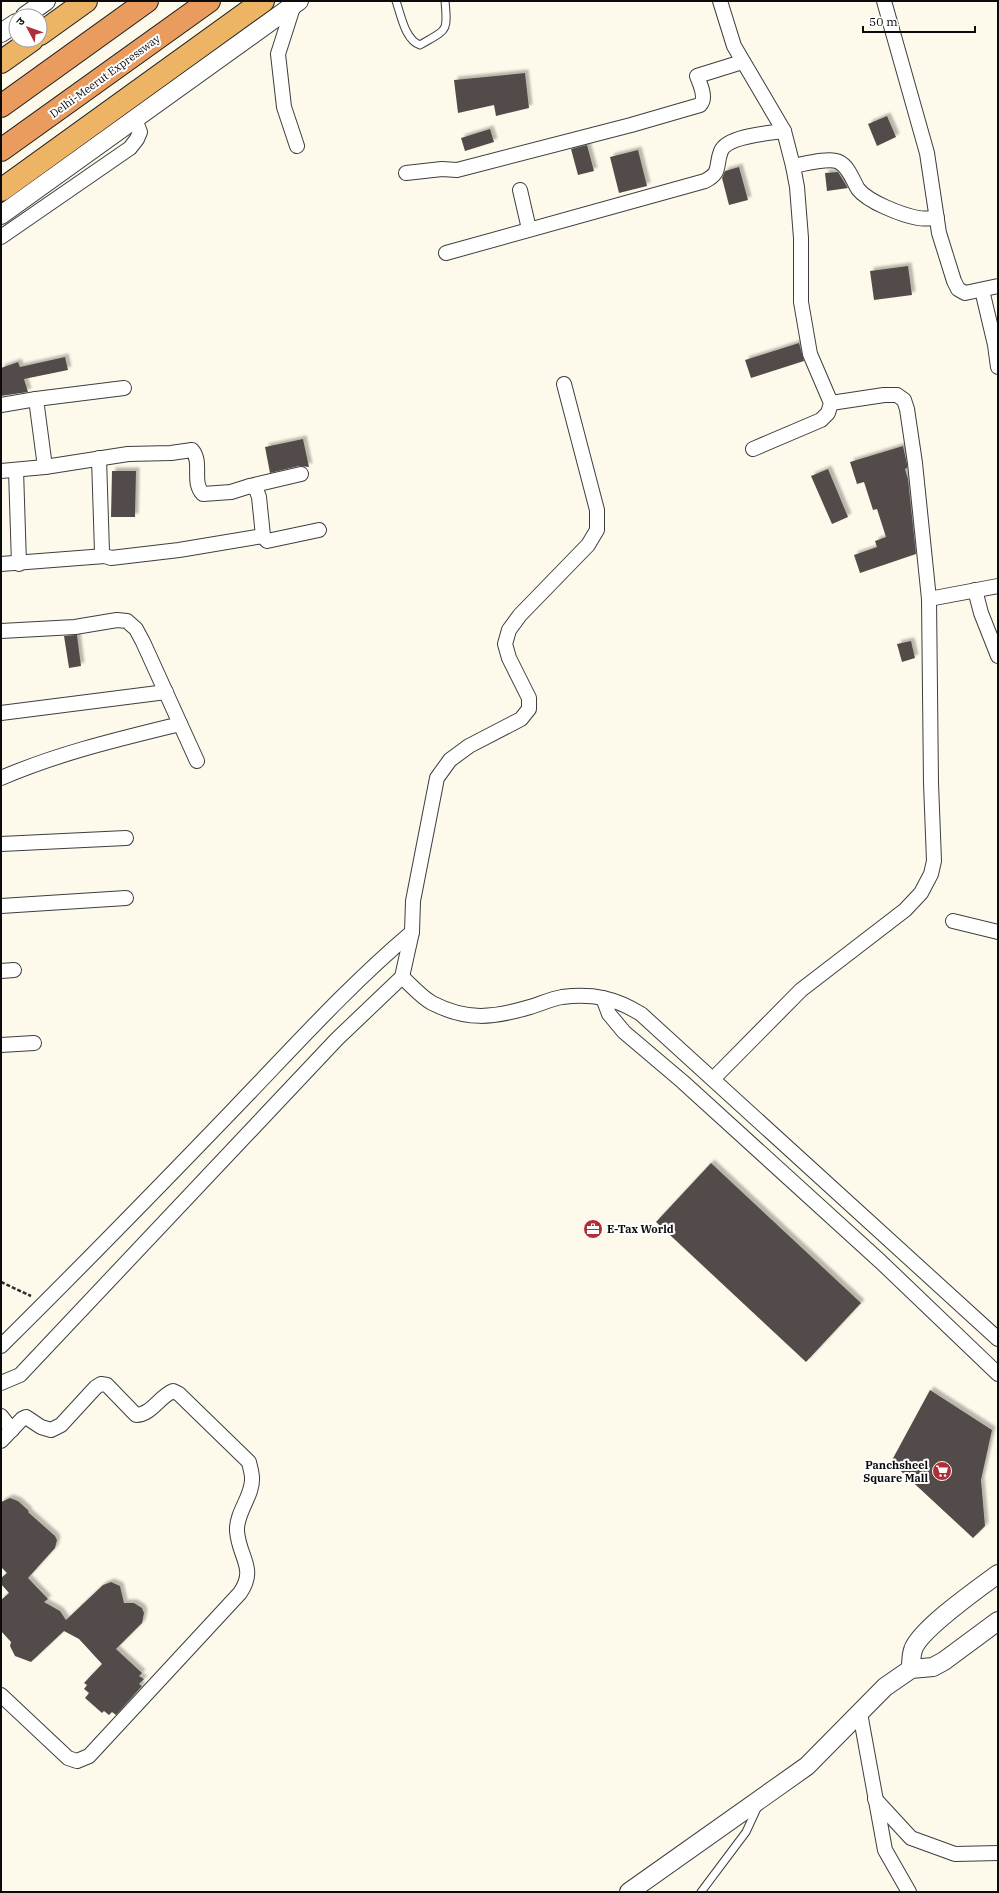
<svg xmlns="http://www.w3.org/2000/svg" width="999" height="1893" font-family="'IBM Plex Serif','Noto Sans Devanagari',serif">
	<defs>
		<filter id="shadow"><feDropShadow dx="3.5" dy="-3.5" stdDeviation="1" flood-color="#0004"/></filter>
	</defs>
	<rect width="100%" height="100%" fill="#fdfaeb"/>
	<!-- building -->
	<g fill="#534c48" filter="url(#shadow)">
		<polygon points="525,73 529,108 496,116 494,105 458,113 454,80"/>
		<polygon points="887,116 896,137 877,146 868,124"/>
		<polygon points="490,129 494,142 465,151 461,138"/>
		<polygon points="587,145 594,171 578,175 571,149"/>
		<polygon points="638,150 647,186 619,193 610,157"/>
		<polygon points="739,167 748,200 729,205 722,178 725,171"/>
		<polygon points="838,172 848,188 827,191 825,173"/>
		<polygon points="908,266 912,295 874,300 870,271"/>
		<polygon points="799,343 804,361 751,378 745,360"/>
		<polygon points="65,357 68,370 24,379 28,392 1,396 1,368 18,362 20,367"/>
		<polygon points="303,439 309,467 299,466 270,473 265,447"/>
		<polygon points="903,446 907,464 907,468 905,469 908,479 916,554 860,573 854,555 877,547 875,541 886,537 877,509 873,510 864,482 857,484 850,462"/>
		<polygon points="828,469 848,517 832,524 811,476"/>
		<polygon points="112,471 136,471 135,517 111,517"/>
		<polygon points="77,635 81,666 69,668 64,636"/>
		<polygon points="911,641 915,658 902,662 897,644"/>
		<polygon points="711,1163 861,1303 806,1362 656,1222"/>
		<polygon points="930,1390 992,1430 981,1480 985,1526 973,1538 891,1462"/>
		<polygon points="10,1498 18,1501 29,1511 28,1512 55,1536 57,1540 55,1548 28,1578 48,1599 44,1602 60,1611 66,1620 103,1585 111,1582 120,1586 124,1603 134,1603 142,1608 144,1613 142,1623 116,1649 142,1673 139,1676 144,1679 139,1684 142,1686 116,1715 112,1712 109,1715 104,1711 102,1713 85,1698 89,1693 84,1689 87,1685 84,1683 102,1664 79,1639 64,1631 31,1662 15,1656 10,1646 11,1642 1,1631 1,1600 9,1593 1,1584 1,1578 7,1573 1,1567 1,1502"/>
	</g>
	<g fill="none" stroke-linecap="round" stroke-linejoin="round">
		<defs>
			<g id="service">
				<path d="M396 1C401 15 405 40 420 45 447 29 448 33 445 1"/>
				<polyline points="701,1892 746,1832 758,1806"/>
			</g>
			<g id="minor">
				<polyline points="720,1 734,46 784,131 793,166 797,187 801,238 801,302 810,354 831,403 828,413 821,420 753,449"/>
				<polyline points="884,1 927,153 939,233 954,281 958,289 965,293 998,286"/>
				<polyline points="294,4 278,54 284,107 297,146"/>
				<path d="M793 166C804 164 830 157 839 162 849 167 852 179 858 189 868 202 902 215 918 218 924 219 931 218 937 218"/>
				<path d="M406 173 442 169 457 170 631 125 700 105C707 98 700 84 697 76L742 62"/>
				<polyline points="520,190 529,229"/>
				<polyline points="1,237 130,148 137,139 140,132 135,119"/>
				<path d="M446 253 705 181C722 172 715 166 721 151 727 136 769 133 784 131"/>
				<polyline points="982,290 995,345 998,367"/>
				<polyline points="1,405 36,399"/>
				<polyline points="99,458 102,552 105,556 111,558 179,550 263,536"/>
				<polyline points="45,467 36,399 124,388"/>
				<polyline points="16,470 19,564"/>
				<path d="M1 471 45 467 128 454 171 453 192 450C203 463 191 482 203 494L231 492 250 486 256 489 259 497 263 536 267 541 319 530"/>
				<polyline points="250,486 301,474"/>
				<polyline points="1,564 105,556"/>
				<polyline points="975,590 981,613 998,656"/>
				<polyline points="929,599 998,586"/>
				<polyline points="1,631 75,627 117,620 127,621 136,629 143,642 197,761"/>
				<polyline points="1,713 166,692"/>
				<path d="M1 778C59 753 119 739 180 724"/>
				<polyline points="1,844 126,838"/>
				<polyline points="1,906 126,898"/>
				<polyline points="953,921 998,932"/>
				<polyline points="1,971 14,970"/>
				<path d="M402 977C411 985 421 997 432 1003 467 1021 493 1018 530 1007 540 1004 551 999 562 997 593 993 615 998 641 1014L998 1339"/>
				<polyline points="603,998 609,1014 624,1032 683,1082 881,1262 998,1374"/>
				<polyline points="1,1045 34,1043"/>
				<polyline points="713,1079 801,990 905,910 921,893 931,874 934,861 931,783 929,599 915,463 907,409 904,400 897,395 884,395 831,403"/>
				<path d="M1 1346C79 1269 156 1190 232 1111 291 1050 347 987 412 932"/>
				<polyline points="1,1383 20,1375 337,1039 402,977 412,932 413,901 437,778 450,760 469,746 521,719 529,709 529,698 509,658 505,644 509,630 520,615 588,545 597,530 597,510 564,384"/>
				<polyline points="1,1416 12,1430"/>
				<path d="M1 1441 22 1419 26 1417 41 1427 51 1430 61 1425 96 1387 101 1384 107 1385 136 1415C151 1415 160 1396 173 1391L179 1394 249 1462C250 1467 252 1473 252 1478 253 1496 236 1512 237 1531 239 1558 257 1568 240 1593L89 1756 77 1761 68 1758 1 1695"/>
				<polyline points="860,1713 885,1850 909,1892"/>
				<polyline points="875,1799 911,1838 955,1854 998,1853"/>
			</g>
			<g id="tertiary">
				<polyline points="25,16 46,1"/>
				<polyline points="1,33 16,23"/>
				<polyline points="1,215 299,1"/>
				<path d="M911 1669C911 1663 911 1656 913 1650 919 1630 979 1588 998 1574"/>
				<polyline points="629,1892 807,1766 885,1687 911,1669 933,1667 944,1661 998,1621"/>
			</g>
			<g id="trunk">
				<polyline points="40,34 86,1"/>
				<polyline points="1,62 32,40"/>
				<polyline points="1,190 263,1"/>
			</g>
			<g id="motorway">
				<polyline points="1,106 147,1"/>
				<polyline points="1,150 209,1"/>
			</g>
		</defs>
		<!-- service casing -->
		<use href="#service" stroke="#3e3e3e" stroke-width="9"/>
		<!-- minor casing -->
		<use href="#minor" stroke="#3e3e3e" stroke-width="16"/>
		<!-- tertiary casing -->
		<use href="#tertiary" stroke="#3e3e3e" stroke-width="20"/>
		<!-- trunk casing -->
		<use href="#trunk" stroke="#1c1c1c" stroke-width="24"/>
		<!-- motorway casing -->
		<use href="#motorway" stroke="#1c1c1c" stroke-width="24"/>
		<!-- path -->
		<polyline stroke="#2d2d2d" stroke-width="2.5" stroke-dasharray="4 2" stroke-linecap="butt" points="1,1282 31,1296"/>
		<!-- service -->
		<use href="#service" stroke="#fff" stroke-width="7"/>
		<!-- minor -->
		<use href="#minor" stroke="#fff" stroke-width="14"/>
		<!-- tertiary -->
		<use href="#tertiary" stroke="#fff" stroke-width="18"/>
		<!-- trunk -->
		<use href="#trunk" stroke="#ecb464" stroke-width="22"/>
		<!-- motorway -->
		<use href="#motorway" stroke="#e99c5d" stroke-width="22"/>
	</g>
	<!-- icons -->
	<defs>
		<symbol id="office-disc" viewBox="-11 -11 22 22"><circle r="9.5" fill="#b02e35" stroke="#fff"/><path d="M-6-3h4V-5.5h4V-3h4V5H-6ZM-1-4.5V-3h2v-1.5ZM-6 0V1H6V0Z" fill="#fff"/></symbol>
		<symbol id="supermarket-disc" viewBox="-11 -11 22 22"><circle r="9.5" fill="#b02e35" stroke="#fff"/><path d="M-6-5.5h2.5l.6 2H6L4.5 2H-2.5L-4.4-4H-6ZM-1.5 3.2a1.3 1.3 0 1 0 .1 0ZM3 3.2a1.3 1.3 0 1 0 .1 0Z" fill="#fff"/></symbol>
	</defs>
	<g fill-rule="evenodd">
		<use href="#office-disc" x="582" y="1218" width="22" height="22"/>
		<use href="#supermarket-disc" x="931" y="1460" width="22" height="22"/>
	</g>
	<g text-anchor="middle" stroke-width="4" stroke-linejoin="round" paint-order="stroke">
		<!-- street labels -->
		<g font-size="11" fill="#0b0b0b" stroke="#fff">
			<text transform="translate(105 76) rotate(-36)" y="4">Delhi-Meerut Expressway</text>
		</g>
		<!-- poi labels -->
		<g font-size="11" font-weight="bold" fill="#0b0b0b" stroke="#fff" text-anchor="start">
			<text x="607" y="1233">E-Tax World</text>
			<text x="928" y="1469" text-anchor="end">Panchsheel<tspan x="928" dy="13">Square Mall</tspan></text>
		</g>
	</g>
	<!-- border -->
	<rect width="999" height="1893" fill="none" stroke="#0b0b0b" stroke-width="4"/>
	<!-- north arrow -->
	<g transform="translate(28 28) rotate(311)"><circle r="19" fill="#ffffff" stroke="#9d9d9d"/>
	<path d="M0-3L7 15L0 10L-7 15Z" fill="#b02e35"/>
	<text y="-6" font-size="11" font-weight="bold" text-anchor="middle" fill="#0b0b0b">उ</text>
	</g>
	<!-- scale -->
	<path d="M863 26v6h112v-6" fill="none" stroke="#0b0b0b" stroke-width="2"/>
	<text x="869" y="26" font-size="12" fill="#0b0b0b" stroke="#ffffff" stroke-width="3" paint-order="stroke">50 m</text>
</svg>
